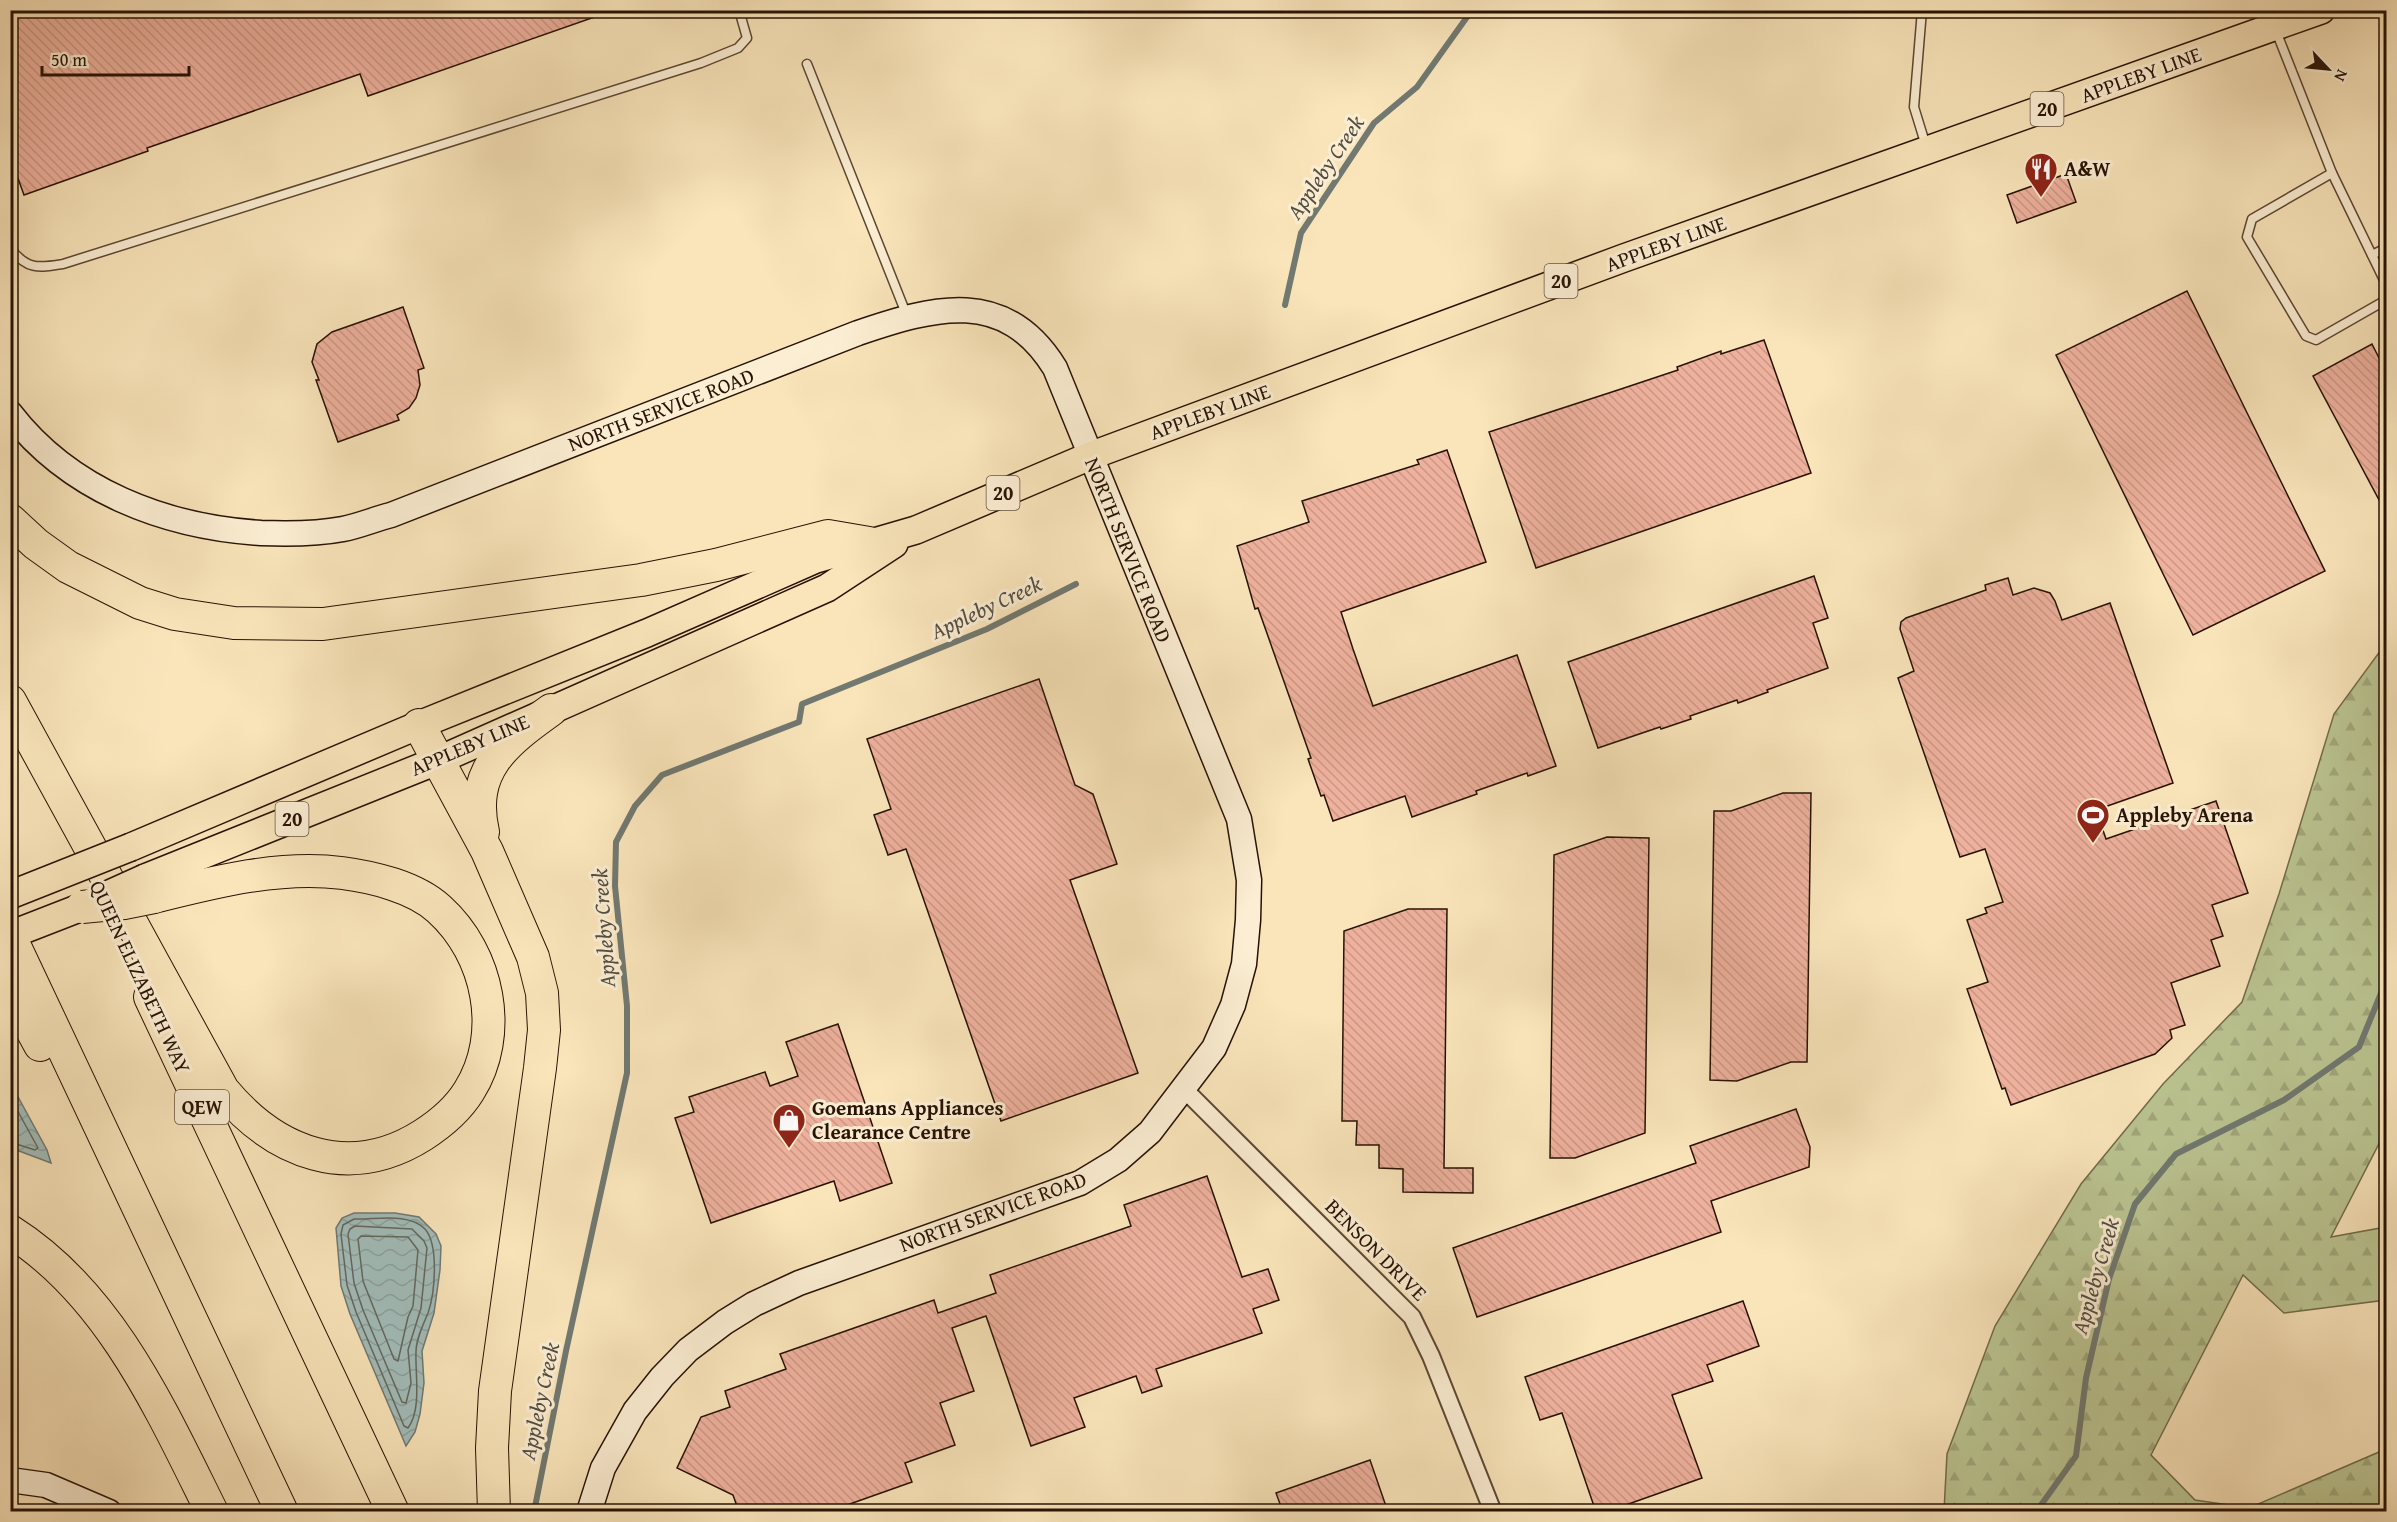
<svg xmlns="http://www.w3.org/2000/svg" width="2397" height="1522" font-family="'Gentium Book Plus',serif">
	<defs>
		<pattern id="forest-firs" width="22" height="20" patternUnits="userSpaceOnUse" patternTransform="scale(1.5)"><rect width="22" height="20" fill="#bbc592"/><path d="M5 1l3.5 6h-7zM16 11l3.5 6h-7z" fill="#a1a87c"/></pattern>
		<pattern id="water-waves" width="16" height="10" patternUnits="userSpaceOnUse" patternTransform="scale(1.5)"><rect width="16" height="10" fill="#a2bdba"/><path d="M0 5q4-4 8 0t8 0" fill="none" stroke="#8ca19e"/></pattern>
		<pattern id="building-back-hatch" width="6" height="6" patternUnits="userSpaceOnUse" patternTransform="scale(1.5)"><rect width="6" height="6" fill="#eeb19d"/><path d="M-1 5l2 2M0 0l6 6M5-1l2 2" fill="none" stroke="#cc9786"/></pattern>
	</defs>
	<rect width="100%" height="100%" fill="#fae5bb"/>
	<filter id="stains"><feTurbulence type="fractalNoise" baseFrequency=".00333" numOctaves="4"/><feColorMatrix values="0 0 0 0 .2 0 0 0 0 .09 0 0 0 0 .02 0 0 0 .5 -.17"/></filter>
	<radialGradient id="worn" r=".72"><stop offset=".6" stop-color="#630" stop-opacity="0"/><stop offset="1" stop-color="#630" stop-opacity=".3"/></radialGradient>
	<!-- forest -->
	<polygon fill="url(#forest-firs)" stroke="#716c4b" stroke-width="1.5" points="2386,643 2386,1130 2331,1237 2386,1227 2386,1300 2284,1313 2243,1275 2151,1455 2195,1500 2249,1508 2386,1449 2386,1511 1944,1511 1947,1454 1995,1326 2081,1184 2163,1084 2242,1002 2279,894 2334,714"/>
	<!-- water -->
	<g fill="url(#water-waves)" stroke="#717971" stroke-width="1.5">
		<polygon points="11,1084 47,1150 51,1163 11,1148"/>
		<polygon points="354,1213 395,1213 419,1217 436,1234 441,1246 440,1270 434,1313 422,1351 424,1383 420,1414 415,1432 406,1446 350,1314 341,1286 336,1228 342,1218"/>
	</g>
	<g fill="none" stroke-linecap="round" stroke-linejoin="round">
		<!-- shore -->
		<g stroke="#64685f" stroke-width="1.5">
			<polyline points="10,1097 38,1148 35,1150 10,1142"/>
			<path d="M354 1219C375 1220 409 1212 425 1229 439 1245 435 1293 428 1313 423 1325 416 1339 416 1352 415 1374 422 1409 408 1428L404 1426 356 1312 347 1285 341 1234 343 1225Z"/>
			<polygon points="355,1226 412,1229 424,1241 427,1248 421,1308 408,1350 411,1383 406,1403 402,1402 363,1310 354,1283 348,1234 350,1229"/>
			<polygon points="361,1236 408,1237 418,1250 413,1306 408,1317 398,1361 394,1359 363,1281 358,1239"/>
		</g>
		<!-- stream -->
		<g stroke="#717971" stroke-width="6">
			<polyline points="1285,305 1301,233 1374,123 1417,87 1472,10"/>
			<polyline points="534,1512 566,1351 627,1073 627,1006 615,886 616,842 635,806 662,775 799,722 802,704 987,629 1076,584"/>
			<polyline points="2036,1512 2076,1456 2086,1378 2109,1279 2135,1204 2176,1154 2284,1100 2359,1047 2386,981"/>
		</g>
	</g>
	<!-- building -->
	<g fill="url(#building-back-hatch)" stroke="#271204" stroke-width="1.5">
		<polygon points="10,10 605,10 606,13 368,96 360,74 147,148 148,151 24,195 15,170 10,171"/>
		<polygon points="2066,174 2076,202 2017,223 2007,195"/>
		<polygon points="2187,291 2325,571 2193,635 2056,355"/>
		<polygon points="403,307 424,368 418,370 420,385 416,398 409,408 397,415 399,420 338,442 316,380 319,380 312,362 317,344 332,332"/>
		<polygon points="1764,340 1811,473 1536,568 1489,432 1618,390 1678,370 1677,367 1721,351 1721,354"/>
		<polygon points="2372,344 2386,372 2386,513 2313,376"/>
		<polygon points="1447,450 1486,562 1341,612 1353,649 1373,706 1517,655 1556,766 1528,776 1527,773 1476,791 1477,794 1412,817 1405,796 1333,821 1324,795 1321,796 1308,759 1311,758 1258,608 1255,609 1237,546 1309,522 1302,501 1419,464 1417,460"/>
		<polygon points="1814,576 1828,618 1813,623 1828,668 1767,690 1768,692 1738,703 1737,700 1690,716 1691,719 1661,729 1660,727 1598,748 1568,662"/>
		<polygon points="2008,578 2013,595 2034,588 2050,593 2055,601 2062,620 2110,603 2173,783 2096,810 2106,839 2216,801 2248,893 2212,905 2223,936 2211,940 2220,966 2171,983 2185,1025 2170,1030 2172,1038 2155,1054 2011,1105 2005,1088 2002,1089 1967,989 1988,982 1967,920 1987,913 1985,908 2003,902 1985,849 1960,857 1898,678 1914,671 1900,629 1901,622 1906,618 1986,590 1985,585"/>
		<polygon points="1039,679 1075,785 1093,794 1117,864 1070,880 1138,1073 1001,1121 906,849 888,855 874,815 891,809 867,739"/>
		<polygon points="1783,793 1811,793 1807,1062 1791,1062 1737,1081 1710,1080 1714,811 1731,811"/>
		<polygon points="1607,837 1649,838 1645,1133 1575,1158 1550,1158 1554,855"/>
		<polygon points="1408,909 1447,909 1444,1168 1473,1168 1473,1193 1403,1192 1403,1169 1379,1168 1379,1145 1356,1145 1357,1121 1342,1121 1344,931"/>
		<polygon points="838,1024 892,1183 840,1201 834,1181 711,1223 675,1118 694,1112 689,1097 765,1072 770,1086 798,1076 786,1042"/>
		<polygon points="1796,1109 1810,1147 1809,1167 1711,1201 1721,1232 1477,1317 1453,1248 1696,1163 1690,1146"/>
		<polygon points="1207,1176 1242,1277 1268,1269 1279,1300 1253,1309 1262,1333 1156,1369 1162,1386 1142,1393 1136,1376 1074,1398 1085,1427 1031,1446 986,1316 952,1328 974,1391 940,1403 955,1445 905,1463 912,1482 847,1505 849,1512 739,1512 733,1495 677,1468 701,1417 730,1407 725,1391 786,1369 780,1354 934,1300 938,1313 996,1293 990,1275 1131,1226 1124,1205"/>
		<polygon points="1743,1301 1759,1346 1707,1365 1713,1381 1672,1395 1702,1478 1606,1512 1596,1512 1562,1413 1540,1420 1525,1377"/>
		<polygon points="1370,1460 1388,1512 1283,1512 1276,1493"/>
	</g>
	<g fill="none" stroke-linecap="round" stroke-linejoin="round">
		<defs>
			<g id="lane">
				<polyline points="1922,10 1914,107 1926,146"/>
				<polyline points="2276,31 2332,173 2386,284"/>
				<polyline points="807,64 907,316"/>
				<polyline points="2332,173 2252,219 2247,237 2306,336 2316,340 2386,300"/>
				<path d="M10 248C27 270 38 268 63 264L701 63 738 48 747 38 739 10"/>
				<polyline points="2372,255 2386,248"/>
			</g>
			<polyline id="street" points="1184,1089 1412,1317 1431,1356 1493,1512"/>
			<g id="secondary">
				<path d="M10 413C70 491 165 527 261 533 288 534 317 534 343 529 359 526 375 519 391 515L858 333C934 307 1005 287 1055 368L1239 819 1249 880 1248 920 1244 964 1233 1005 1214 1048 1150 1132 1118 1160 1080 1183 799 1283 754 1304 725 1322 688 1350 662 1377 635 1411 603 1468 589 1512"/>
				<polyline points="10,1480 46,1485 109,1512"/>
			</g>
			<g id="primary">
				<polyline points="131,847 419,725 647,633 816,559 916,530 1090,456 1624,258 2321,10"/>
				<polyline points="145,878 439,760 827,588 894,544"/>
				<polyline points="10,935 82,907"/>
			</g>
			<g id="highway">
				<polyline points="10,520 36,544 68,567 140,603 175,614 234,623 323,624 641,580 716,565 828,536 869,543"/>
				<path d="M10 701 223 1090C275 1153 349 1182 423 1135 440 1124 458 1109 469 1091 505 1034 489 954 439 909 415 887 373 877 342 873 280 865 214 882 154 897"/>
				<polyline points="419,725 487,851 533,957 542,993 544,1030 540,1068 495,1391 492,1448 494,1512"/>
				<path d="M483 832C469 770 505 743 551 710"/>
				<polyline points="10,936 282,1512"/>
				<polyline points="10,990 40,1045"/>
				<polyline points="150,997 393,1512"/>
				<path d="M10 1231C110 1294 161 1410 212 1512"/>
			</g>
		</defs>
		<!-- lane casing -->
		<use href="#lane" stroke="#5c4732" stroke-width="11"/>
		<!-- street casing -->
		<use href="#street" stroke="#5c4732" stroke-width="20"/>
		<!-- secondary casing -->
		<use href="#secondary" stroke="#271204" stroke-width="27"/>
		<!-- primary casing -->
		<use href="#primary" stroke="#271204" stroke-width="30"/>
		<!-- highway casing -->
		<use href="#highway" stroke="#271204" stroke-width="34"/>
		<!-- lane -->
		<use href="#lane" stroke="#fceed3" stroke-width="8"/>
		<!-- street -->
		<use href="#street" stroke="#fceed3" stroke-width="16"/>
		<!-- secondary -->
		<use href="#secondary" stroke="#fceed3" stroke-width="24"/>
		<!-- primary -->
		<use href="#primary" stroke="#fae5bb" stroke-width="27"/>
		<!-- highway -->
		<use href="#highway" stroke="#fae5bb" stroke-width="32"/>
		<defs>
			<g id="primary-bridge">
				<polyline points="10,895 131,847"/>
				<polyline points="94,901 145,878"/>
			</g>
			<polyline id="highway-bridge" points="82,907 124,903 154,897"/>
		</defs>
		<!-- primary-bridge casing -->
		<use href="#primary-bridge" stroke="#271204" stroke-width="30" stroke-linecap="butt"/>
		<!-- highway-bridge casing -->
		<use href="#highway-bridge" stroke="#271204" stroke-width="34" stroke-linecap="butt"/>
		<!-- primary-bridge -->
		<use href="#primary-bridge" stroke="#fae5bb" stroke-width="27"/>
		<!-- highway-bridge -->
		<use href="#highway-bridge" stroke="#fae5bb" stroke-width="32"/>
	</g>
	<!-- icons -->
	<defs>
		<symbol id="restaurant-pin" viewBox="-11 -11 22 30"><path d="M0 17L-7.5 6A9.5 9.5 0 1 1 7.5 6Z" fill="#8f2418" stroke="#fceed3"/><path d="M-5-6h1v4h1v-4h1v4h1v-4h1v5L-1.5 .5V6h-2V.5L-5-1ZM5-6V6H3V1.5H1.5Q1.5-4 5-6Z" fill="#fff"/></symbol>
		<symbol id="stadium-pin" viewBox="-11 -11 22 30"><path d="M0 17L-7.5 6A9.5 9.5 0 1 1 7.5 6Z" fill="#8f2418" stroke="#fceed3"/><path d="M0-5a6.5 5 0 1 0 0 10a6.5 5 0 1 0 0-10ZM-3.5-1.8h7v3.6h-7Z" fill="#fff"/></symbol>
		<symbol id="shop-pin" viewBox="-11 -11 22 30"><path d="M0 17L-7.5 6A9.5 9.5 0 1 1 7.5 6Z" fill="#8f2418" stroke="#fceed3"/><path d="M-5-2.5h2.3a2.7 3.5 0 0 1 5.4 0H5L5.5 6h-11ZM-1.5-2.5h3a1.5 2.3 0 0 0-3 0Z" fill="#fff"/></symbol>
	</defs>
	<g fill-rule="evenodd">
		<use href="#restaurant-pin" x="2022" y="150" width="38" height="52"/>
		<use href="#stadium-pin" x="2074" y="796" width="38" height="52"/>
		<use href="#shop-pin" x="770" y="1101" width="38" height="52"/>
	</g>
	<g text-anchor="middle" stroke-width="6" stroke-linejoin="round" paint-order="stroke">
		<!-- shield labels -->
		<g fill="#fceed3" stroke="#675442" stroke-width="1.5">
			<rect x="2030.5" y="92" width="33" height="34" rx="4.5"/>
			<rect x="1544.5" y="264" width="33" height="34" rx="4.5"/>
			<rect x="986.5" y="476" width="33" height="34" rx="4.5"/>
			<rect x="275.5" y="802" width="33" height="34" rx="4.5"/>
			<rect x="175" y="1090" width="54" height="34" rx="4.5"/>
		</g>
		<g font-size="20" font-weight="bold" fill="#271204">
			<text x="2047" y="116">20</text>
			<text x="1561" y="288">20</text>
			<text x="1003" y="500">20</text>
			<text x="292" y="826">20</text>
			<text x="202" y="1114">QEW</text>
		</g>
		<!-- street labels -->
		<g font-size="21" fill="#271204" stroke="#fceed3">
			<text transform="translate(2141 75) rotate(-20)" y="7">APPLEBY LINE</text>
			<text transform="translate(1666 244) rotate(-20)" y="7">APPLEBY LINE</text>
			<text transform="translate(661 410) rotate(-21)" y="7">NORTH SERVICE ROAD</text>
			<text transform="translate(1210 412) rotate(-20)" y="7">APPLEBY LINE</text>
			<text transform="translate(1128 550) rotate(68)" y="7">NORTH SERVICE ROAD</text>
			<text transform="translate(470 745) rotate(-23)" y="7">APPLEBY LINE</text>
			<text transform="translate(140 977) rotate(65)" y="7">QUEEN ELIZABETH WAY</text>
			<text transform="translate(993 1212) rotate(-20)" y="7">NORTH SERVICE ROAD</text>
			<text transform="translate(1376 1250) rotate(45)" y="7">BENSON DRIVE</text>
		</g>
		<!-- poi labels -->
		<g font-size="21" font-weight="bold" fill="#271204" stroke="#fceed3" text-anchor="start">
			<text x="2064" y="176">A&amp;W</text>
			<text x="2116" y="822">Appleby Arena</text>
			<text x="812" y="1115">Goemans Appliances<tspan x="812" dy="24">Clearance Centre</tspan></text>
		</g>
		<!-- water labels -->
		<g font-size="22" font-style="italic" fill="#524e44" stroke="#fceed3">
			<text transform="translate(1325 167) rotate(-56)" y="8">Appleby Creek</text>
			<text transform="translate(986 607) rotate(-25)" y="8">Appleby Creek</text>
			<text transform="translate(603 928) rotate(-94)" y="8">Appleby Creek</text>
			<text transform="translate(2095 1276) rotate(-74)" y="8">Appleby Creek</text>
			<text transform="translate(539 1401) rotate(-78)" y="8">Appleby Creek</text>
		</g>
	</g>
	<!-- margin -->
	<rect width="2397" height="1522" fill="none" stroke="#fae5bb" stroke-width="36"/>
	<rect x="12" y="12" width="2373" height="1498" fill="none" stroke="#271204" stroke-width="3"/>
	<rect x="18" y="18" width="2361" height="1486" fill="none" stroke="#271204" stroke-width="1.5"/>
	<!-- north arrow -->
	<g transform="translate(2328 69) rotate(116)" stroke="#fceed3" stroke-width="4.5" paint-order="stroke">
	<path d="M0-4.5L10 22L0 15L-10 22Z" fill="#271204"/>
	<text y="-9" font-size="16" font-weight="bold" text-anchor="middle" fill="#271204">N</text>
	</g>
	<!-- scale -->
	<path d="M42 66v9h147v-9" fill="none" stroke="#271204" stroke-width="3"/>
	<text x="51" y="66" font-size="18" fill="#271204" stroke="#fceed3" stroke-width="4.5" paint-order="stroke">50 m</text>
	<rect width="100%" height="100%" filter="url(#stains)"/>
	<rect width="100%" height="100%" fill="url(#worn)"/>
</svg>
